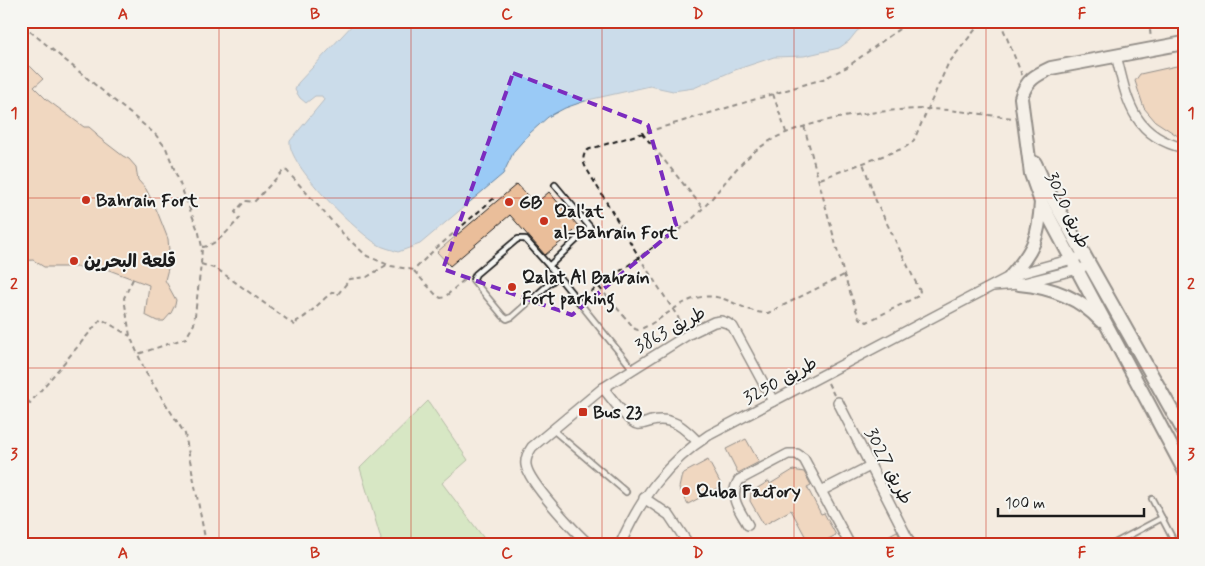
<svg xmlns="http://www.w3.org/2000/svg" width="1205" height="566" font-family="Mynerve,'Playpen Sans Arabic',sans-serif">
	<rect width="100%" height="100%" fill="#f4ebe0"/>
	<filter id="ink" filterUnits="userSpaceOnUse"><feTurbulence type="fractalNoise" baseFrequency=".02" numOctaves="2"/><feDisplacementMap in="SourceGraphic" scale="10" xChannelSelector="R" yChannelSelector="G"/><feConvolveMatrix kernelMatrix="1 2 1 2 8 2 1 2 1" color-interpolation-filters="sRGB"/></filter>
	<g filter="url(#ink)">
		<!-- green -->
		<polygon fill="#b3e3a2" stroke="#68805f" points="428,401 468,460 442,483 489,545 379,545 381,539 360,468"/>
		<!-- water -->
		<path fill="#9acaf6" stroke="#68849f" d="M356 21H875L857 31 849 41 839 48 804 56 774 57 735 70 694 88 673 91 650 86 588 100 565 108 548 117 530 133 514 151 503 174 420 244 398 252C391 249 383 248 377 244 356 231 287 165 290 141L324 100 322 96H315L306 103 300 98 295 90 298 83Z"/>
		<!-- building -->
		<g fill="#eabe9a" stroke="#1c1c1c">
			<polygon points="1181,65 1184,77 1184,140 1155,121 1144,108 1135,81 1140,74"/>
			<polygon points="30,66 43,79 34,87 46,99 84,127 89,127 96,133 97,136 123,156 129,159 136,167 138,180 146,189 157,211 168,239 170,261 165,280 176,300 175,305 171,313 164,321 157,321 145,315 149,285 93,264 85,267 44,267 33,260 21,261 21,74"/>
			<polygon points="517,184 535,204 549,192 579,227 545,255 510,215 450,266 437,252"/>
			<polygon points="746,439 759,462 738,473 726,449"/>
			<polygon points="708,460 722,486 688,504 679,488 682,474"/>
			<polygon points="793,470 804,472 811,485 807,487 821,514 824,513 836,535 817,545 810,545 791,510 764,525 750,501 751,492 769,481 770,484"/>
			<polygon points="897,531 904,545 871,545"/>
		</g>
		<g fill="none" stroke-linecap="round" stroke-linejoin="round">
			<defs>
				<g id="lane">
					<polyline points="549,266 590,227 555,185"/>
					<polyline points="558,276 512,317 507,319 503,316 473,280 476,274 515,241 518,239 525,239 558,276 632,368"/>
					<polyline points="553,430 626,492"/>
					<polyline points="1152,499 1176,545"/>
					<polyline points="1111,545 1162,518"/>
				</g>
				<g id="street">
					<path d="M1116 55C1127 100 1132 136 1184 148"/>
					<polyline points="993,286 1019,284 1082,268"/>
					<path d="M603 388C610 396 628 422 637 424 642 425 647 422 652 421 673 416 685 429 698 442"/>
					<polyline points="838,402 911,545"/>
					<polyline points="821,491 870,466"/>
					<polyline points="644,498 669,515 689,545"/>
					<path d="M748 525C739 509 728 497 739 480L788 454H797L804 459 850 545"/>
					<path d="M590 545C576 533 528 482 526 465 525 458 528 453 532 447L603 388 689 334 714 322 721 321 727 323 733 327 773 401"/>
					<path d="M620 545C640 499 667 462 709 435L992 286 1011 276 1076 258"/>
				</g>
				<g id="secondary">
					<path d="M1184 43 1051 68C1036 75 1026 80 1021 98L1031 174 1041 202 1184 470"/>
					<polyline points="1035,163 1047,189 1184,432"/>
					<path d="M1011 276C1034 250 1039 237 1041 202"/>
					<path d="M1019 284C1050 287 1079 297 1101 321"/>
				</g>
			</defs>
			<!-- lane casing -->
			<use href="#lane" stroke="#1c1c1c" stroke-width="8"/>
			<!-- street casing -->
			<use href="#street" stroke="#1c1c1c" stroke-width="12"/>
			<!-- secondary casing -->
			<use href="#secondary" stroke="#1c1c1c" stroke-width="16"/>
			<!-- path -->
			<g stroke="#1c1c1c" stroke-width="2" stroke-dasharray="5 4" stroke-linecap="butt">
				<polyline points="1000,21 1022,75"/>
				<polyline points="1149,21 1151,39"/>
				<polyline points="21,29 31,32 155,134 166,148 199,233 202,247 201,264 194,324 186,338 138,354"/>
				<polyline points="773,94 786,132"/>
				<polyline points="804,126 844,275 859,318 867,322 918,296 920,291 876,201 863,163"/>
				<polyline points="642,133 703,208"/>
				<polyline points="820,179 904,148 913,142 948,64 982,21"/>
				<path d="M202 247C218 245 229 229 240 218L235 212 245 201 254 202 284 170 287 171 346 237 367 256 391 266 414 270 432 252 493 199 496 202"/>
				<path d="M201 264 217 269 296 326 297 321C308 317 321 300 333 292L338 294 350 279 367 277 388 264"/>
				<polyline points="414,271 437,296 441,298 445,297 467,277"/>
				<polyline points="133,279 124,298 130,336 146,373 185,434 205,538 204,545"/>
				<path d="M599 287 635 329 638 330C666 320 684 292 716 297 733 300 750 314 768 313L844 275"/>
				<path d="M583 297C606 281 629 265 651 249 665 239 679 231 691 220 720 194 734 163 768 142 805 119 882 109 926 109 954 109 985 115 1013 118"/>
				<path d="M685 328 639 257 585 166C582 159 583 152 590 149L823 79 847 67 910 21"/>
				<polyline points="828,383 834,395"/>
				<polyline points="21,394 30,403 101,319 130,336"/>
				<polyline points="21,402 29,402"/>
			</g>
			<!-- lane -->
			<use href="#lane" stroke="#f6f6f2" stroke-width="4.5"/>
			<!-- street -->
			<use href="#street" stroke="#f6f6f2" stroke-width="9"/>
			<!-- secondary -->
			<use href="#secondary" stroke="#f6f6f2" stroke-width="12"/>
		</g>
	</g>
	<!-- marked area -->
	<path d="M0 0H1205V566H0ZM513 73 648 125 677 228 572 315 443 269Z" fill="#f4ebe0" fill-opacity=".55" fill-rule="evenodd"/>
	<path fill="none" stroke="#7b2cbf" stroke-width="4" stroke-dasharray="10 6" stroke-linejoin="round" d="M513 73 648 125 677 228 572 315 443 269Z"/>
	<!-- grid -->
	<path fill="none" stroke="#c8321e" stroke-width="1" stroke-opacity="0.55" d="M219 21V545M411 21V545M602 21V545M794 21V545M986 21V545M21 198H1184M21 368H1184"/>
	<!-- markers -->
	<g fill="#c8321e" stroke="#f6f6f2" stroke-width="2">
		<circle cx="86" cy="200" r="5"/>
		<circle cx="509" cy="202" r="5"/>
		<circle cx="544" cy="221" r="5"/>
		<circle cx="74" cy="261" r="5"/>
		<circle cx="512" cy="287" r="5"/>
		<rect x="578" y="407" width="10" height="10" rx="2.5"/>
		<circle cx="686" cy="491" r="5"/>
	</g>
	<g text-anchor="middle" stroke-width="4" stroke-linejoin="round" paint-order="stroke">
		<!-- poi labels -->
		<g font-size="18" font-weight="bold" fill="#1c1c1c" stroke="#f6f6f2" text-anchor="start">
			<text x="96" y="206">Bahrain Fort</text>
			<text x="519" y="208">GB</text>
			<text x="554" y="217">Qal'at<tspan x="554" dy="21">al-Bahrain Fort</tspan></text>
			<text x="84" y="267">قلعة البحرين</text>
			<text x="522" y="283">Qalat Al Bahrain<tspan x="522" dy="21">Fort parking</tspan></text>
			<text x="593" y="418">Bus 23</text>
			<text x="696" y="497">Quba Factory</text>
		</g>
		<!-- street labels -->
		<g font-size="18" fill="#1c1c1c" stroke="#f6f6f2">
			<text transform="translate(1068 210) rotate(65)" y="6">طريق 3020</text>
			<text transform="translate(670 329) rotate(-28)" y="6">طريق 3863</text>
			<text transform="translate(780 380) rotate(-28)" y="6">طريق 3250</text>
			<text transform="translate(889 466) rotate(63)" y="6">طريق 3027</text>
		</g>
	</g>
	<!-- margin -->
	<rect width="1205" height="566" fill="none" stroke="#f6f6f2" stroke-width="55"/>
	<!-- scale -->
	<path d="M998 508v8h146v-8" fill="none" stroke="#1c1c1c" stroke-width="2.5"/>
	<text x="1005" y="508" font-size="15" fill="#1c1c1c" stroke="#f6f6f2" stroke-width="4" paint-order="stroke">100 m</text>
	<rect x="28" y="28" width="1150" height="510" fill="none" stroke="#c8321e" stroke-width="2"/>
	<g font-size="16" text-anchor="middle" font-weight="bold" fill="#c8321e">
		<text x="123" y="19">A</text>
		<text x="315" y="19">B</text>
		<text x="507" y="19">C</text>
		<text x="698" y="19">D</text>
		<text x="890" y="19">E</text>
		<text x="1082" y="19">F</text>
		<text x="14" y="118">1</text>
		<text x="1191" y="118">1</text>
		<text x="14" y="289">2</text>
		<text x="1191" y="289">2</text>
		<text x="14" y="459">3</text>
		<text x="1191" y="459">3</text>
		<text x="123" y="558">A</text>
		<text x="315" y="558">B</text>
		<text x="507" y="558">C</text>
		<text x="698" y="558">D</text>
		<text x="890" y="558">E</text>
		<text x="1082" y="558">F</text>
	</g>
</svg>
